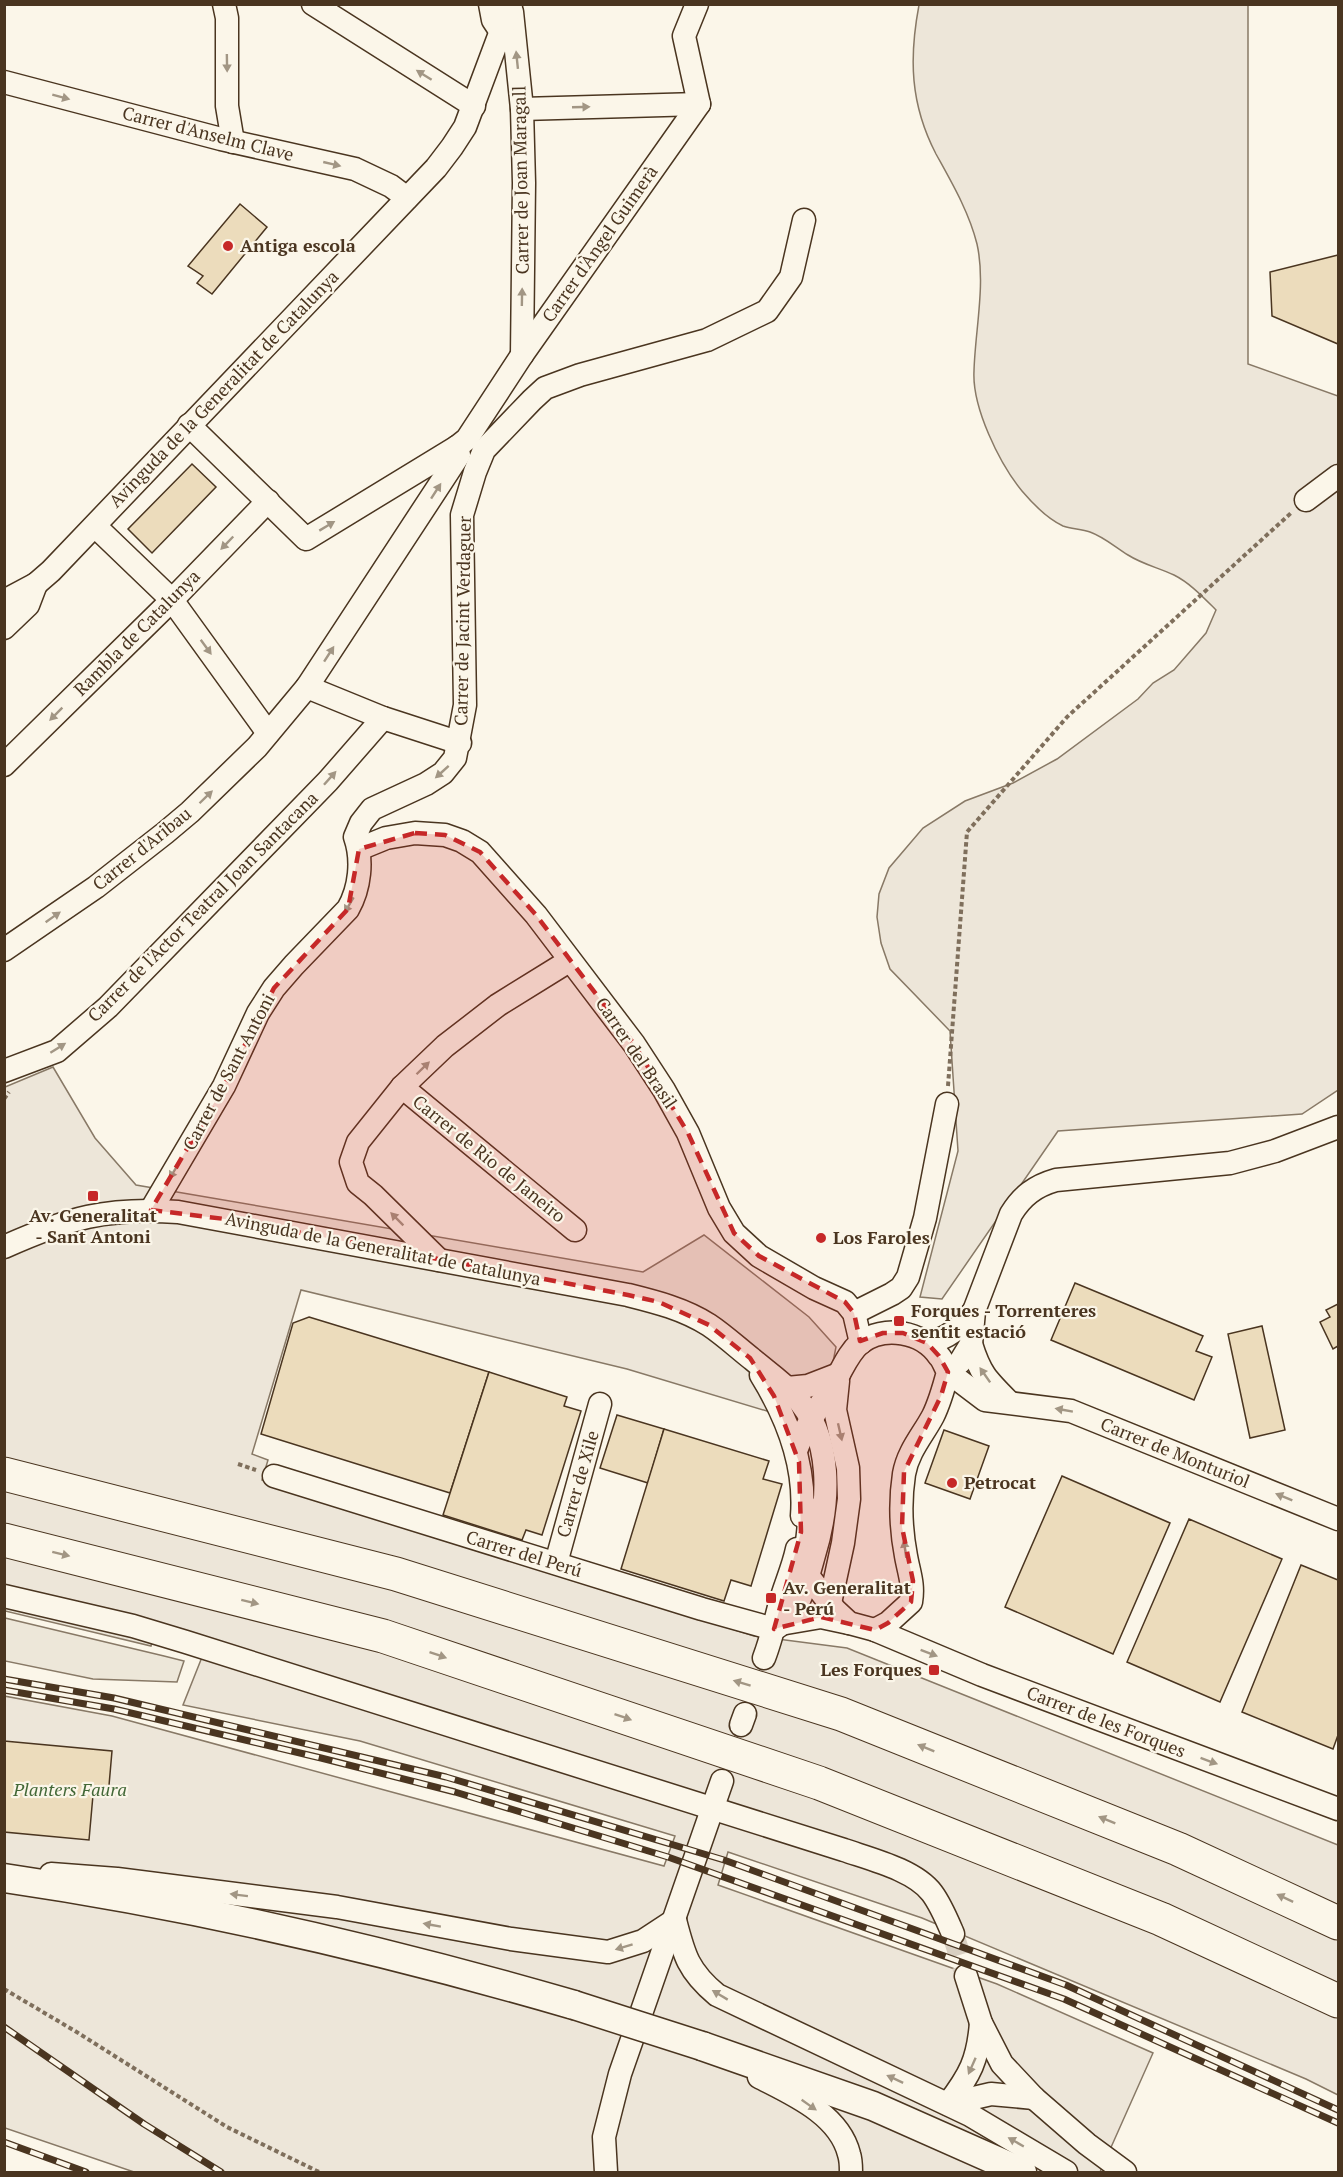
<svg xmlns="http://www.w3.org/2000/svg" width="1343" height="2177" font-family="'PT Serif',serif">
	<rect width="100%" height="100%" fill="#fbf6e9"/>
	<!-- green -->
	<g fill="#ede6d9" stroke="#887966" stroke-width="1.5">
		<path d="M919 5H1248V364L1338 396V1090L1302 1114 1058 1131 942 1299 920 1297 958 1151 950 1031 890 969 881 943 877 917 879 894 889 868 923 828 965 801 1013 783 1057 759 1138 699 1153 683 1174 670 1206 633 1216 610C1203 597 1190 583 1174 575 1159 568 1142 564 1128 555 1115 547 1104 537 1090 532 1081 529 1071 529 1063 526 1048 519 1033 504 1022 491 999 463 972 407 974 371 975 331 986 284 977 244 969 212 952 183 936 154 910 104 909 58 919 5Z"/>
		<polygon points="53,1067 95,1138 136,1185 643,1272 704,1235 809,1317 836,1347 820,1427 627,1369 301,1290 252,1454 268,1460 262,1480 754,1636 847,1648 1338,1845 1338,2095 1306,2079 922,1918 728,1852 718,1885 997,1984 1153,2053 1100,2172 134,2172 5,2128 4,1696 112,1716 664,1866 675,1836 360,1741 183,1705 208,1642 5,1585 5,1087"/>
	</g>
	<!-- parking -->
	<g fill="#ede7d9" stroke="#887966" stroke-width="1.5">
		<polygon points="5,1604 153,1638 151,1646 5,1611"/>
		<polygon points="5,1618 164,1656 184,1661 177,1682 93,1679 5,1661"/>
	</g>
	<!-- building -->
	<g fill="#ecdcbc" stroke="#4a3520" stroke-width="1.5">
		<polygon points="240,204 267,227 212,294 197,283 203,276 188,266"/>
		<polygon points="1338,255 1338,344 1272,316 1270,272"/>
		<polygon points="192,464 216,487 152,553 128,529"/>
		<polygon points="1075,1283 1203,1336 1196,1351 1212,1357 1194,1400 1051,1340"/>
		<polygon points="1338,1304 1338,1346 1333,1349 1320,1322 1330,1317 1326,1310"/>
		<polygon points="309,1317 489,1372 450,1493 261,1434 293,1323"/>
		<polygon points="1262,1326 1285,1430 1250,1438 1228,1334"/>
		<polygon points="489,1372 567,1397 564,1406 581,1411 542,1535 526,1530 522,1540 443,1515"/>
		<polygon points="617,1415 664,1429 648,1483 600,1468"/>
		<polygon points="664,1429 769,1461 763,1479 782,1484 751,1586 731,1580 724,1601 621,1569"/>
		<polygon points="944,1430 989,1446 970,1499 925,1483"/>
		<polygon points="1062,1476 1170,1523 1113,1654 1005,1607"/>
		<polygon points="1189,1519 1282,1559 1220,1702 1127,1662"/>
		<polygon points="1301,1565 1338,1580 1338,1735 1333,1749 1242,1712"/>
		<polygon points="4,1741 112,1751 108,1797 93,1795 89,1840 4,1832"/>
	</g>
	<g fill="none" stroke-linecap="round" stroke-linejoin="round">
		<!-- minor-tunnel -->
		<polyline stroke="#d8cfc1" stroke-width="22" stroke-dasharray="22 11" stroke-linecap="butt" points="953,1934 966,1976"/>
		<defs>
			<g id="minor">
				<polyline points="224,4 227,18 227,106 233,142"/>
				<polyline points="313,4 474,106"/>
				<polyline points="490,4 493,20 501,32"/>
				<polyline points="512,12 522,109 524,183 522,355"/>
				<polyline points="4,82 221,139 355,169 391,186 407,198"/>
				<polyline points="522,109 699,104"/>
				<polyline points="189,425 306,539 457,447 467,439 522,355 699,104 684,36 697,4"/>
				<polyline points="1306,500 1338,476"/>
				<polyline points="95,526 172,600 268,733"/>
				<polyline points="4,601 36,584 51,571 436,168 452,147 465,127 511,4"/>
				<polyline points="4,628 28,605 36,584"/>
				<polyline points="307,687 383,718 460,743"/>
				<polyline points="4,765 172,600 268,501"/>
				<polyline points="359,849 386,838 415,833 445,835 462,841 480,852 536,915 634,1044 664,1090 688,1133 719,1208 734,1233 759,1256 814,1288 845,1302 854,1313 861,1343"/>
				<polyline points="4,950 96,887 165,833 190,812 257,747 307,687 459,455 457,447"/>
				<polyline points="4,1071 57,1051 108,1007 328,781 383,718"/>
				<polyline points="402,1087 575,1230"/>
				<path d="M151 1210 224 1086 258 1013 274 988 294 965 348 909C360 888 363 860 355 837L361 823 372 809 426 784 443 773 455 758 465 705 462 515 475 472 484 450 532 400 545 388 580 375 707 340 767 311 791 277 804 220"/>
				<path d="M4 1247C69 1218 106 1207 178 1212L628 1295C656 1302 684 1309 709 1325 724 1335 738 1348 752 1359 766 1371 781 1381 794 1395 834 1437 830 1503 814 1555 807 1580 799 1616 774 1629"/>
				<polyline points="439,1260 373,1195 358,1183 351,1162 358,1142 402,1087 445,1046 498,1005 569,961"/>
				<polyline points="854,1313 892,1294 901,1288 908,1277 925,1218 947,1104"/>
				<path d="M927 1343C948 1339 961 1327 974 1311"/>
				<path d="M971 1344C980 1373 986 1379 1008 1401"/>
				<path d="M948 1372 960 1362 971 1344 974 1311 1011 1214C1022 1196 1035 1186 1056 1180L1230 1163 1275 1151 1338 1127"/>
				<polyline points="948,1372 985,1400 1071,1411 1338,1519"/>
				<path d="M761 1375C787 1417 806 1465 802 1516"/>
				<polyline points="787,1388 808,1386 839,1374"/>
				<path d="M796 1451C806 1422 825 1400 839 1374 845 1363 850 1352 860 1343 884 1325 922 1331 939 1356 943 1360 945 1367 948 1372 944 1387 940 1402 933 1416 923 1435 908 1451 904 1474 900 1500 901 1530 906 1556 909 1573 914 1584 911 1602L888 1623 875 1630"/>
				<polyline points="274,1476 702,1609 774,1629"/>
				<path d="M803 1503C815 1515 805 1549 803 1565L805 1572 835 1610 849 1623 875 1630 982 1675 1338 1809"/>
				<polyline points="556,1563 600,1404"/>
				<path d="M4 1596 133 1626 186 1642 844 1850C870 1859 915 1870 932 1893 941 1905 947 1920 953 1934"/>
				<polyline points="830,1603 843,1543 849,1499 848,1468 835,1410 838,1381"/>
				<polyline points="786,1623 821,1617 849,1623"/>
				<path d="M764 1658C771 1640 775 1622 780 1603 785 1585 793 1568 797 1549"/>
				<polyline points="741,1725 745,1714"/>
				<polyline points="51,1874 117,1879 337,1907 511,1939 608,1952 643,1941 675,1920"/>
				<path d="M675 1920C684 1955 688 1971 717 1995L970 2115 1066 2172"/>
				<polyline points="966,1976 981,2023 1002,2064 1034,2098 1087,2144 1125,2172"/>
				<path d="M759 2077C792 2094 839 2114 849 2154 851 2160 851 2166 851 2172"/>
				<path d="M948 2104C970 2075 978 2060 981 2023"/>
				<polyline points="948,2104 991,2094 1034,2098"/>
				<polyline points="606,2172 604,2137 620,2074 722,1781"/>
			</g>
			<g id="major">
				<path d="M4 1878C196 1906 388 1951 574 2005"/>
				<polyline points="702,2046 873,2106 1022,2172"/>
			</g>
			<g id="highway">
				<polyline points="4,1474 396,1574 841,1714 1178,1849 1338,1923"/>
				<polyline points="4,1540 383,1636 819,1783 1161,1919 1338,2001"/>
			</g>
		</defs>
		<!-- minor casing -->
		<use href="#minor" stroke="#4a3520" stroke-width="25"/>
		<!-- major casing -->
		<use href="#major" stroke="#4a3520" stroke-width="31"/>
		<!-- highway casing -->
		<use href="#highway" stroke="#4a3520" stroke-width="35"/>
		<!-- path -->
		<g stroke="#7f6f5c" stroke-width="4" stroke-dasharray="4.5 3" stroke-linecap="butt">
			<polyline points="948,1086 967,832 1067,717 1291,513"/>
			<polyline points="4,1099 9,1092"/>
			<polyline points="238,1464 256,1470"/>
			<polyline points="4,1989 75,2031 227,2127 319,2172"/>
		</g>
		<!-- minor -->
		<use href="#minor" stroke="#fbf6e9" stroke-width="22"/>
		<!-- major -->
		<use href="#major" stroke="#fbf6e9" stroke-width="28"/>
		<!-- highway -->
		<use href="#highway" stroke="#fbf6e9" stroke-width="33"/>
		<defs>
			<g id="rail">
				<polyline points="4,1679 114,1698 446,1777 724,1860 1066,1985 1338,2110"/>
				<polyline points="4,1690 114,1709 321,1758 455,1792 668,1857 1064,1999 1338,2123"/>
				<polyline points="4,2027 144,2124 221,2172"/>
				<polyline points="4,2142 86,2172"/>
			</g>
		</defs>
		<!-- rail casing -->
		<use href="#rail" stroke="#4a3520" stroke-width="7"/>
		<!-- rail -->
		<use href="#rail" stroke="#fbf6e9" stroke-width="4.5" stroke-dasharray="14" stroke-linecap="butt"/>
		<defs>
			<polyline id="major-bridge" points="574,2005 702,2046"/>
		</defs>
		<!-- major-bridge casing -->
		<use href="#major-bridge" stroke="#4a3520" stroke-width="31" stroke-linecap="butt"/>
		<!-- major-bridge -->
		<use href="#major-bridge" stroke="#fbf6e9" stroke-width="28"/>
	</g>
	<!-- one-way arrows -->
	<defs><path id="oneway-solid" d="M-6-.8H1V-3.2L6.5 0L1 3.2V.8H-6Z" transform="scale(1.5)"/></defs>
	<g fill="#a29684">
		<use href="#oneway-solid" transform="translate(517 60) rotate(-96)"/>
		<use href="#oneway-solid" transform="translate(227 63) rotate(89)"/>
		<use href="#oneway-solid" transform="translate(424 75) rotate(-148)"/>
		<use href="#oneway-solid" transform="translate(61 97) rotate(15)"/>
		<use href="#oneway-solid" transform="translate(581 107) rotate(-2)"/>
		<use href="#oneway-solid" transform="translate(332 164) rotate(13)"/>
		<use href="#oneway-solid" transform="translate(522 297) rotate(-89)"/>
		<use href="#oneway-solid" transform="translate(436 491) rotate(-57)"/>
		<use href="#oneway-solid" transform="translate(327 526) rotate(-31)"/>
		<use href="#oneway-solid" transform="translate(227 543) rotate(134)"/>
		<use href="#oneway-solid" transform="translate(206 647) rotate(54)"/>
		<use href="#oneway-solid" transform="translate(329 654) rotate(-57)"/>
		<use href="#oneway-solid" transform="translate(56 714) rotate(135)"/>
		<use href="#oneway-solid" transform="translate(442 772) rotate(138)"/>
		<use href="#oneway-solid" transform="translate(330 778) rotate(-48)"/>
		<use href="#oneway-solid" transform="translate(206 797) rotate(-44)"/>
		<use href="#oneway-solid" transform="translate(349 905) rotate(121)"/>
		<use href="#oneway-solid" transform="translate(53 917) rotate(-35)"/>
		<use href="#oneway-solid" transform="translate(58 1048) rotate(-32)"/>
		<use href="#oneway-solid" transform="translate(423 1068) rotate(-44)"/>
		<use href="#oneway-solid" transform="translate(174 1171) rotate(121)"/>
		<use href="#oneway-solid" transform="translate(397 1219) rotate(-135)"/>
		<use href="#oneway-solid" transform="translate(985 1375) rotate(-125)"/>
		<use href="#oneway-solid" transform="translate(1064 1410) rotate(-170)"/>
		<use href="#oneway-solid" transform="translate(840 1432) rotate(77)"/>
		<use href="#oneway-solid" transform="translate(1284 1497) rotate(-158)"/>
		<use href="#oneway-solid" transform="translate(905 1549) rotate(-98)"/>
		<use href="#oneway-solid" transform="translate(61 1554) rotate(14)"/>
		<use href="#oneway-solid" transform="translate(250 1602) rotate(14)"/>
		<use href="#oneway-solid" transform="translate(929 1653) rotate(21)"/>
		<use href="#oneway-solid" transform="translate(438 1655) rotate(19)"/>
		<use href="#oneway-solid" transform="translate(742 1683) rotate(-163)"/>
		<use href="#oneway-solid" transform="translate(623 1717) rotate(19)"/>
		<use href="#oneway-solid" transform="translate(926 1748) rotate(-158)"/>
		<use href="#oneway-solid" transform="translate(1209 1761) rotate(20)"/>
		<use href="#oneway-solid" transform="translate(1107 1820) rotate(-158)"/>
		<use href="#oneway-solid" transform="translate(239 1895) rotate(-173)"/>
		<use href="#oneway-solid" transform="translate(1285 1898) rotate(-155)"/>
		<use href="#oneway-solid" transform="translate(432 1925) rotate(-170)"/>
		<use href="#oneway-solid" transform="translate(624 1947) rotate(163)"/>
		<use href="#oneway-solid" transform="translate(720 1995) rotate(-149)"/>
		<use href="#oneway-solid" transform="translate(972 2066) rotate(114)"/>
		<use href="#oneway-solid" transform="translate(895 2079) rotate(-155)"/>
		<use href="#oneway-solid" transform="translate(809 2105) rotate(35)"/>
		<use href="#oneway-solid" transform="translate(1016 2142) rotate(-150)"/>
	</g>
	<!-- marked area -->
	<path fill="#c62828" fill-opacity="0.2" stroke="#c62828" stroke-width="4.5" stroke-dasharray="12 8" stroke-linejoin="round" d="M415 833 445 835 480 852 536 915 634 1044 688 1133 734 1233 759 1256 845 1302 854 1313 860 1341 883 1333H903L927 1343 939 1356 948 1372 941 1396 904 1472 902 1527 913 1581 911 1602 888 1623 875 1630 821 1617 774 1629 801 1532 799 1462 774 1396 750 1358 709 1325 659 1302 628 1295 233 1220 151 1210 224 1086 274 988 348 909 359 849Z"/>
	<!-- markers -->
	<g fill="#c62828" stroke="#fbf6e9" stroke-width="2">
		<circle cx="228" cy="246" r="6"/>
		<rect x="87" y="1190" width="12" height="12" rx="3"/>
		<circle cx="821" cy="1238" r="6"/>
		<rect x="893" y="1315" width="12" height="12" rx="3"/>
		<circle cx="952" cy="1483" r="6"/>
		<rect x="765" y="1592" width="12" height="12" rx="3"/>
		<rect x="928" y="1664" width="12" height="12" rx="3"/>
	</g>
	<g text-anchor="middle" stroke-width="4.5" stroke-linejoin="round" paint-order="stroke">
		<!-- street labels -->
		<g font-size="18" fill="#4a3520" stroke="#fbf6e9">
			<text transform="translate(208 134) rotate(14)" y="6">Carrer d'Anselm Clave</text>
			<text transform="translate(521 180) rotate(-91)" y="6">Carrer de Joan Maragall</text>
			<text transform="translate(600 244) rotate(-55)" y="6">Carrer d'Àngel Guimerà</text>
			<text transform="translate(224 389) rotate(-46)" y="6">Avinguda de la Generalitat de Catalunya</text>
			<text transform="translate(463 621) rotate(-89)" y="6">Carrer de Jacint Verdaguer</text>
			<text transform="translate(137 633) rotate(-45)" y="6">Rambla de Catalunya</text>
			<text transform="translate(142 849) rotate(-39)" y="6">Carrer d'Aribau</text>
			<text transform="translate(203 907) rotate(-45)" y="6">Carrer de l'Actor Teatral Joan Santacana</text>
			<text transform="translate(636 1053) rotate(56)" y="6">Carrer del Brasil</text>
			<text transform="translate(229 1072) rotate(-62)" y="6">Carrer de Sant Antoni</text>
			<text transform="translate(489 1159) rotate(39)" y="6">Carrer de Rio de Janeiro</text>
			<text transform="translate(383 1249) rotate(11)" y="6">Avinguda de la Generalitat de Catalunya</text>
			<text transform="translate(1175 1453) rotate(22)" y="6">Carrer de Monturiol</text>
			<text transform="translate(578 1484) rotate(-74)" y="6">Carrer de Xile</text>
			<text transform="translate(524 1554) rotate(17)" y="6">Carrer del Perú</text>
			<text transform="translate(1106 1722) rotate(21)" y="6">Carrer de les Forques</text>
		</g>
		<!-- poi labels -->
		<g font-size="18" font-weight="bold" fill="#4a3520" stroke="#fbf6e9" text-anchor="start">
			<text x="240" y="252">Antiga escola</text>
			<text x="93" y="1222" text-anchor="middle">Av. Generalitat<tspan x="93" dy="21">- Sant Antoni</tspan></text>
			<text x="833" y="1244">Los Faroles</text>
			<text x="911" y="1317">Forques - Torrenteres<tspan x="911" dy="21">sentit estació</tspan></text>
			<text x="964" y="1489">Petrocat</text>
			<text x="783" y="1594">Av. Generalitat<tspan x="783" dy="21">- Perú</tspan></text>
			<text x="922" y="1676" text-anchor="end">Les Forques</text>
		</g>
		<!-- park labels -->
		<g font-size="18" font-style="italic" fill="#436837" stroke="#fbf6e9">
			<text x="70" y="1796">Planters Faura</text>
		</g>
	</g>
	<!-- border -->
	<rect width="1343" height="2177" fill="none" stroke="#4a3520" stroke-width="12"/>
</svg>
